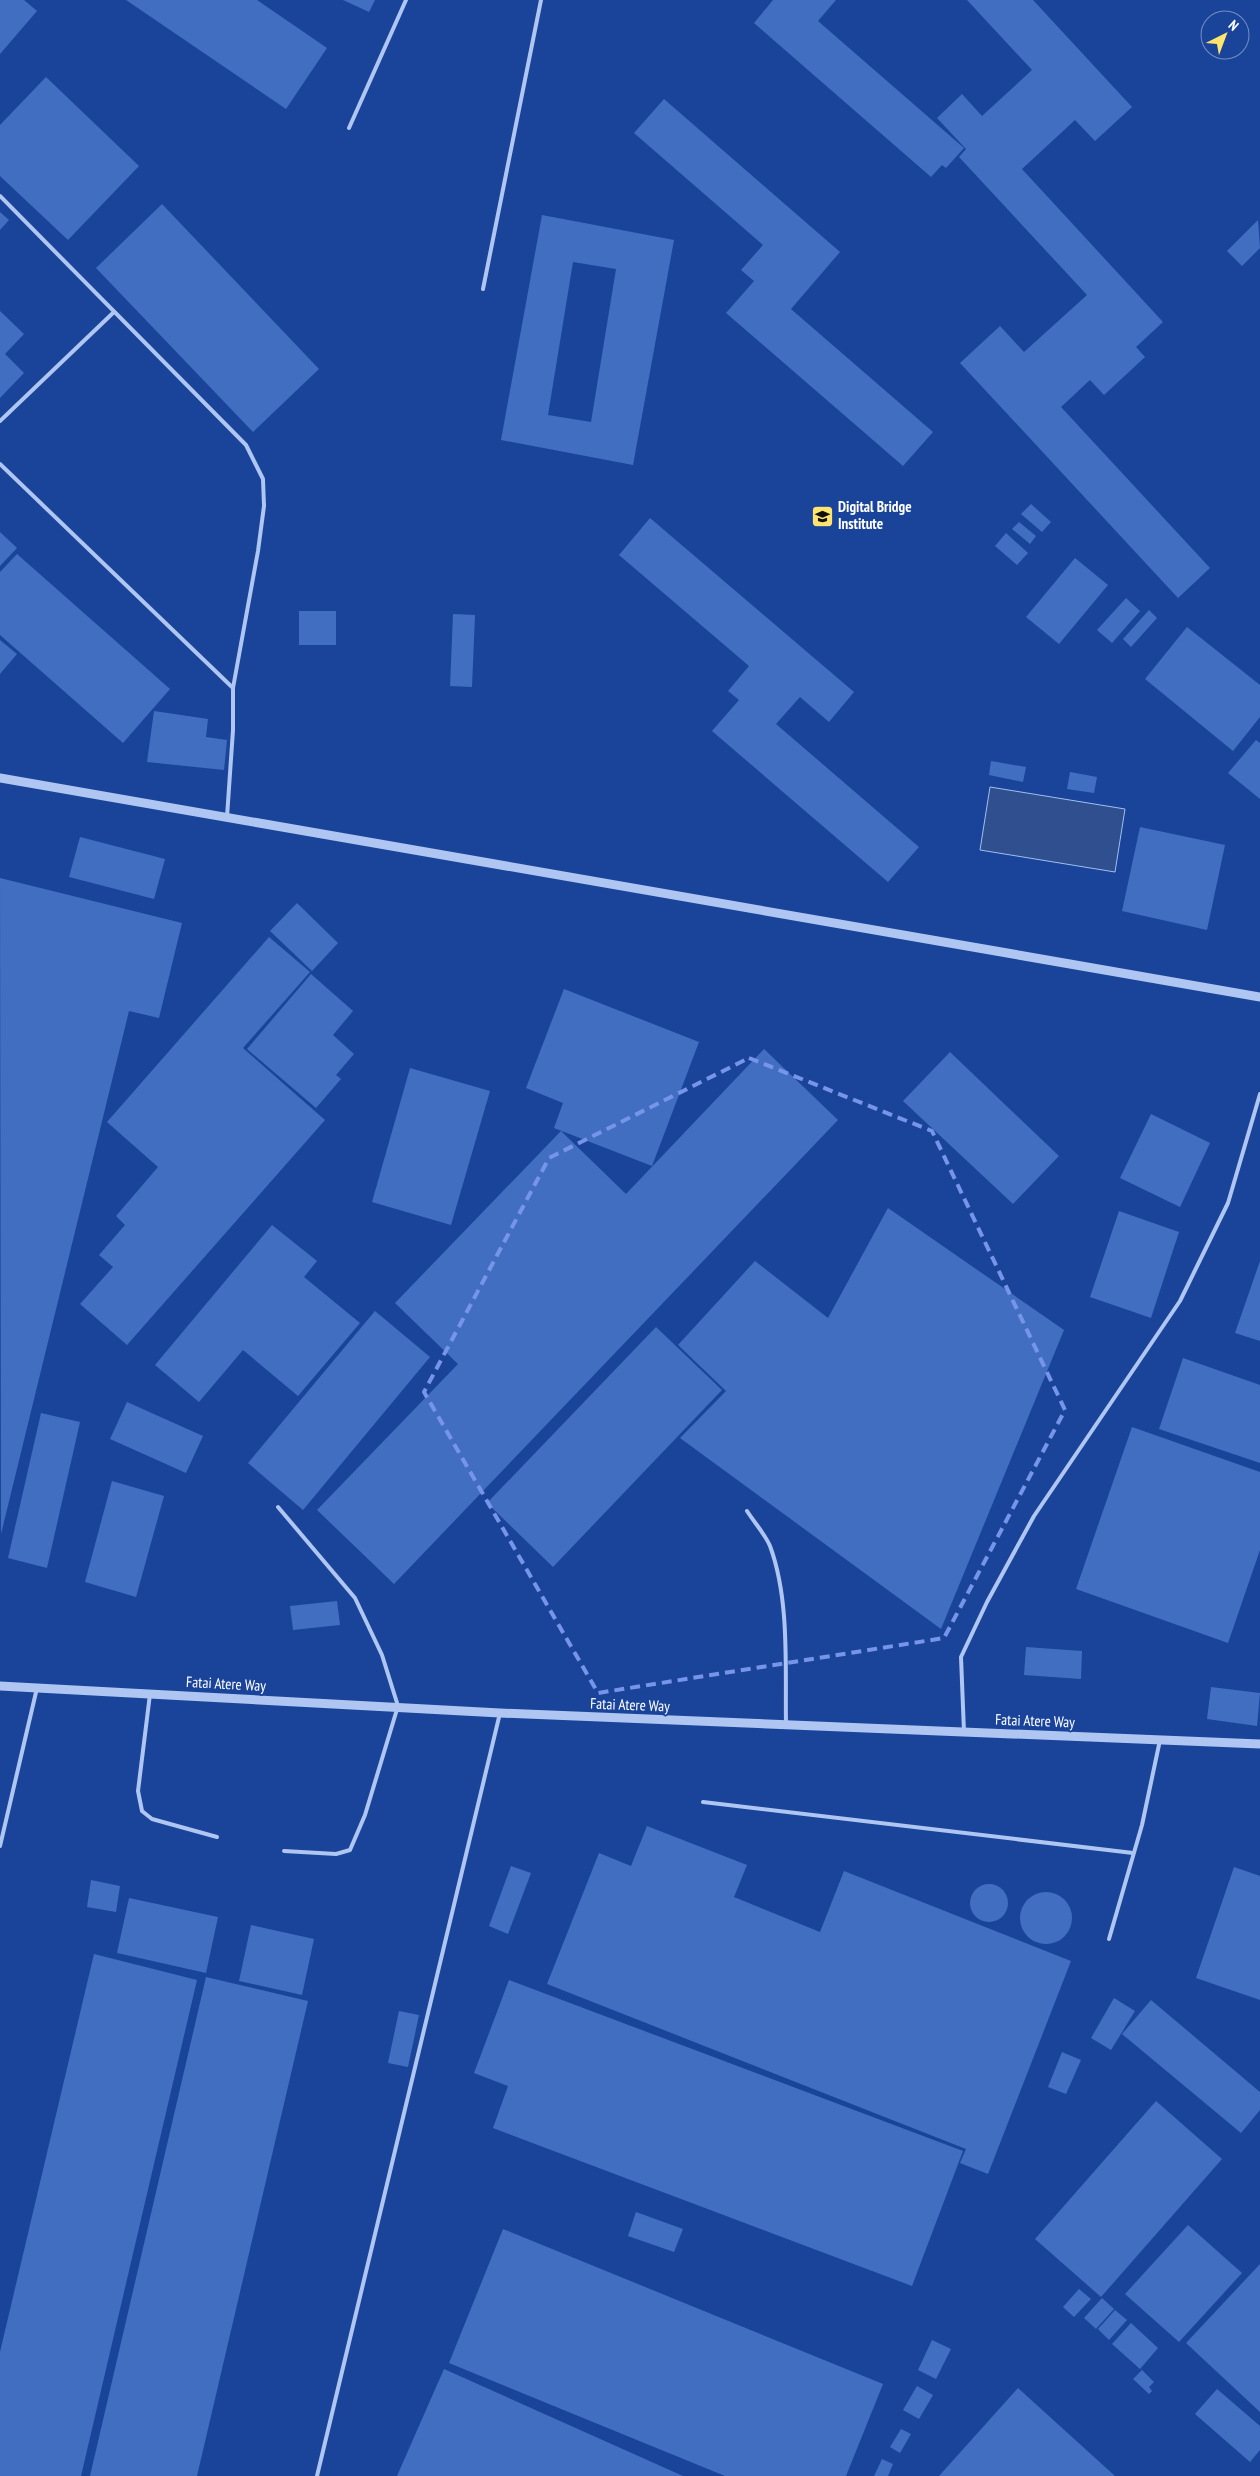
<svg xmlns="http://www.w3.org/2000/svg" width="1260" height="2476" font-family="'PT Sans Narrow',sans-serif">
	<rect width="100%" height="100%" fill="#19449a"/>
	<!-- water -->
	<polygon fill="#2f4f8e" stroke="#a1bff3" points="990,787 1125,809 1115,872 980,850"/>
	<!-- building -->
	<g fill="#426ec1" fill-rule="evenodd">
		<polygon points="0,0 24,0 37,11 0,54"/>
		<polygon points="126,0 257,0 327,48 286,109"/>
		<polygon points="343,0 375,0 369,12"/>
		<polygon points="773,0 836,0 818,21 964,148 946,168 942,165 931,177 754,23"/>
		<polygon points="967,0 1033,0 1132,107 1095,141 1075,120 1022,169 1163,322 1136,347 1145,357 1104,395 1090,380 1061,407 1210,568 1178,598 960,363 1000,326 1024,352 1087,295 959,157 966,149 937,118 962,94 982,116 1032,70"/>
		<polygon points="46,77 139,166 68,240 0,176 0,125"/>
		<polygon points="664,99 840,252 791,309 933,432 903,466 726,313 754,281 741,270 763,245 634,133"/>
		<polygon points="162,204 319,369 253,432 96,268"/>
		<polygon points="0,212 9,220 0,230"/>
		<path d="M542 215 674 240 633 465 501 440ZM573 262 616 269 591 422 548 415Z"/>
		<polygon points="1258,220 1260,248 1242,266 1227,251"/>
		<polygon points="0,311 24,334 5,354 24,373 0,398"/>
		<polygon points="1031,504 1051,522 1042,532 1021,514"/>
		<polygon points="650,518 854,692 829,722 800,697 776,724 919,847 888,882 712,731 739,700 728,691 749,666 619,555"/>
		<polygon points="1019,522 1036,536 1030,544 1012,529"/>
		<polygon points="0,532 17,548 0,566"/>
		<polygon points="1006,533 1028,553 1017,565 995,546"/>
		<polygon points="17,554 170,689 123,743 0,635 0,572"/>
		<polygon points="1075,558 1108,585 1059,644 1026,617"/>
		<polygon points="1126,598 1140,611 1112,643 1097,630"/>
		<polygon points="1149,610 1157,618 1131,647 1123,639"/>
		<rect x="299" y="611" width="37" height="34"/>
		<polygon points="453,614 475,615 472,687 450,686"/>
		<polygon points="1187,627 1260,685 1260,717 1233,751 1145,679"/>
		<polygon points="0,640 17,654 0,674"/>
		<polygon points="154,711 208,719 206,737 227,740 224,770 147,762"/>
		<polygon points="1256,740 1260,743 1260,799 1228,773"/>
		<polygon points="991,761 1026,767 1023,782 989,775"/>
		<polygon points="1070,772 1097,777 1094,793 1067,789"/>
		<polygon points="1140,827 1225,845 1207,930 1122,911"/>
		<polygon points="80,837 165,859 154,899 69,877"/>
		<polygon points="0,878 182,923 159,1018 129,1011 1,1534"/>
		<polygon points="297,903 338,943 312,971 270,931"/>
		<polygon points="269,937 310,972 243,1048 325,1120 127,1345 80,1304 113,1267 99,1255 125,1225 116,1216 158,1167 107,1122"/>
		<polygon points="311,974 353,1011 333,1035 354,1054 336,1075 341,1079 316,1108 247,1049"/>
		<polygon points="564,989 699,1042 652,1166 554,1128 563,1103 526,1088"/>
		<polygon points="764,1049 838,1120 394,1584 317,1510 458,1364 395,1303 561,1131 626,1194"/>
		<polygon points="950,1052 1059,1156 1013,1204 903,1101"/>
		<polygon points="410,1068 490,1091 451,1225 372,1202"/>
		<polygon points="1151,1114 1210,1143 1180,1207 1120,1178"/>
		<polygon points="888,1208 1064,1330 941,1629 680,1438 726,1391 678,1345 755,1261 828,1318"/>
		<polygon points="1119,1211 1179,1232 1151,1318 1090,1297"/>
		<polygon points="272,1225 317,1261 304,1277 360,1323 298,1396 243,1350 199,1402 155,1365"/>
		<polygon points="1260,1261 1260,1341 1235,1333"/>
		<polygon points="375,1311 430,1357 303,1510 248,1463"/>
		<polygon points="656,1327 722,1390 553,1567 487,1503"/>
		<polygon points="1183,1358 1260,1385 1260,1463 1159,1429"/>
		<polygon points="127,1402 203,1436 186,1473 110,1439"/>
		<polygon points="41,1413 80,1422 47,1568 8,1558"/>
		<polygon points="1132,1427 1260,1472 1260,1550 1228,1643 1076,1589"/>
		<polygon points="112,1481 164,1496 136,1597 85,1582"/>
		<polygon points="337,1601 340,1625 293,1630 290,1606"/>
		<polygon points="1026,1647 1082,1651 1081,1679 1024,1675"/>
		<polygon points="1211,1687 1260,1693 1257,1726 1207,1719"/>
		<polygon points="647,1826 747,1865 734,1897 820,1932 844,1871 1071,1961 988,2174 960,2163 966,2149 547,1984 599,1853 631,1866"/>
		<polygon points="511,1866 531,1873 508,1934 489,1926"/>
		<polygon points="1234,1867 1260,1876 1260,2000 1196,1978"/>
		<polygon points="91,1880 120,1886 116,1912 87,1907"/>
		<circle cx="989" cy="1903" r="19"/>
		<circle cx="1046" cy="1918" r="26"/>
		<polygon points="129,1898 218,1917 206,1973 117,1953"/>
		<polygon points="251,1925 314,1939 302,1995 239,1981"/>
		<polygon points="94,1954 197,1980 81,2476 0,2476 0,2352"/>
		<polygon points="206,1977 308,2001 197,2476 90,2476"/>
		<polygon points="509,1980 963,2151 912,2286 493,2128 508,2086 474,2073"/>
		<polygon points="1114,1998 1135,2011 1111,2050 1091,2038"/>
		<polygon points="1151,2000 1260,2092 1260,2110 1241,2133 1122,2034"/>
		<polygon points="399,2011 419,2015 408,2067 388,2063"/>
		<polygon points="1062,2052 1081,2060 1066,2094 1048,2087"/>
		<polygon points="1156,2101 1222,2159 1101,2297 1035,2239"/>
		<polygon points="636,2212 683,2229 674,2252 628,2236"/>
		<polygon points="1188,2225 1242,2273 1179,2342 1125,2294"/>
		<polygon points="503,2229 883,2384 846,2476 725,2476 449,2363"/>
		<polygon points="1260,2264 1260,2412 1186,2343"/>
		<polygon points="1079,2289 1091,2299 1074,2317 1063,2307"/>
		<polygon points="1102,2298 1114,2309 1096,2329 1084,2318"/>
		<polygon points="1115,2310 1127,2320 1109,2340 1098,2329"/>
		<polygon points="1131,2323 1158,2348 1140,2369 1112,2344"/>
		<polygon points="932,2340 951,2349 936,2379 918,2370"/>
		<polygon points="444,2369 683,2476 397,2476"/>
		<polygon points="1142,2370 1154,2382 1149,2387 1152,2391 1149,2394 1133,2379"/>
		<polygon points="917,2386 933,2395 919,2419 903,2410"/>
		<polygon points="1018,2388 1115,2476 939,2476"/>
		<polygon points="1217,2389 1260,2426 1260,2450 1250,2462 1195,2414"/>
		<polygon points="901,2429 911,2434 900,2453 890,2447"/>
		<polygon points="882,2459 893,2464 888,2476 874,2476"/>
	</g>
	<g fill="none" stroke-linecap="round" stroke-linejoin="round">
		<!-- service -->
		<g stroke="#aec6f1" stroke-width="4">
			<polyline points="349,128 406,0"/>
			<polyline points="0,196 246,445 263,479 264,506 258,551 233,688 233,730 227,817"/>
			<polyline points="483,289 541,0"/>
			<polyline points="0,421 114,312"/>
			<polyline points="0,464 233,688"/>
			<polyline points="278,1507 355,1598 382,1655 398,1706 365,1815 350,1850 336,1854 284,1851"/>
			<path d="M747 1511C754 1522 765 1534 770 1546 790 1600 785 1668 786 1725"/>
			<polyline points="150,1694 138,1791 142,1811 152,1819 217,1837"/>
			<polyline points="964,1732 961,1657 987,1602 1034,1516 1180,1301 1228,1203 1260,1094"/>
			<polyline points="703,1802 1133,1853"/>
			<polyline points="0,1846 37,1688"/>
			<polyline points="1109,1939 1142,1825 1160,1740"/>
			<polyline points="317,2476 500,1713"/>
		</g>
		<!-- tertiary -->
		<g stroke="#aec6f1" stroke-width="9">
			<polyline points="0,778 1260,997"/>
			<polyline points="0,1686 500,1713 1260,1744"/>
		</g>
	</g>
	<!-- marked area -->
	<path fill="none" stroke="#7795e8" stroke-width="4" stroke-dasharray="10 6" stroke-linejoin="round" d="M749 1058 932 1131 1065 1410 944 1638 598 1693 424 1392 549 1158Z"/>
	<!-- icons -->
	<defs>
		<symbol id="university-square" viewBox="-11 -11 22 22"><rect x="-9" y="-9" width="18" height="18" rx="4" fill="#ffe46e" stroke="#19449a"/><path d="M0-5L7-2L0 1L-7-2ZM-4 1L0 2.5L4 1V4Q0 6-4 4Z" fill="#111"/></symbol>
	</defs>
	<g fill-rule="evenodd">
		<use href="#university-square" x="810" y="504" width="25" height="25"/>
	</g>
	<g text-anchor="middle" stroke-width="4" stroke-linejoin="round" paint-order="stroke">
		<!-- poi labels -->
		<g font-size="15" font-weight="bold" fill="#fff" stroke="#19449a" text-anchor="start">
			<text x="838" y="512">Digital Bridge<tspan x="838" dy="17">Institute</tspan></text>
		</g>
		<!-- street labels -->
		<g font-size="15" fill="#fff" stroke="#19449a">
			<text transform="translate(226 1684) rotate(3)" y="5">Fatai Atere Way</text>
			<text transform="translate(630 1705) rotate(2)" y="5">Fatai Atere Way</text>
			<text transform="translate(1035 1721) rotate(2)" y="5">Fatai Atere Way</text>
		</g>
	</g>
	<!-- north arrow -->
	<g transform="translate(1225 35) rotate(42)"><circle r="24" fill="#19449a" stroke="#758fc2"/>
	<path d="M0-4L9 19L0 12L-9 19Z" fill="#ffe46e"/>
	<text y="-8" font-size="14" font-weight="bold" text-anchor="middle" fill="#ffffff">N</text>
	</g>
</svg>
